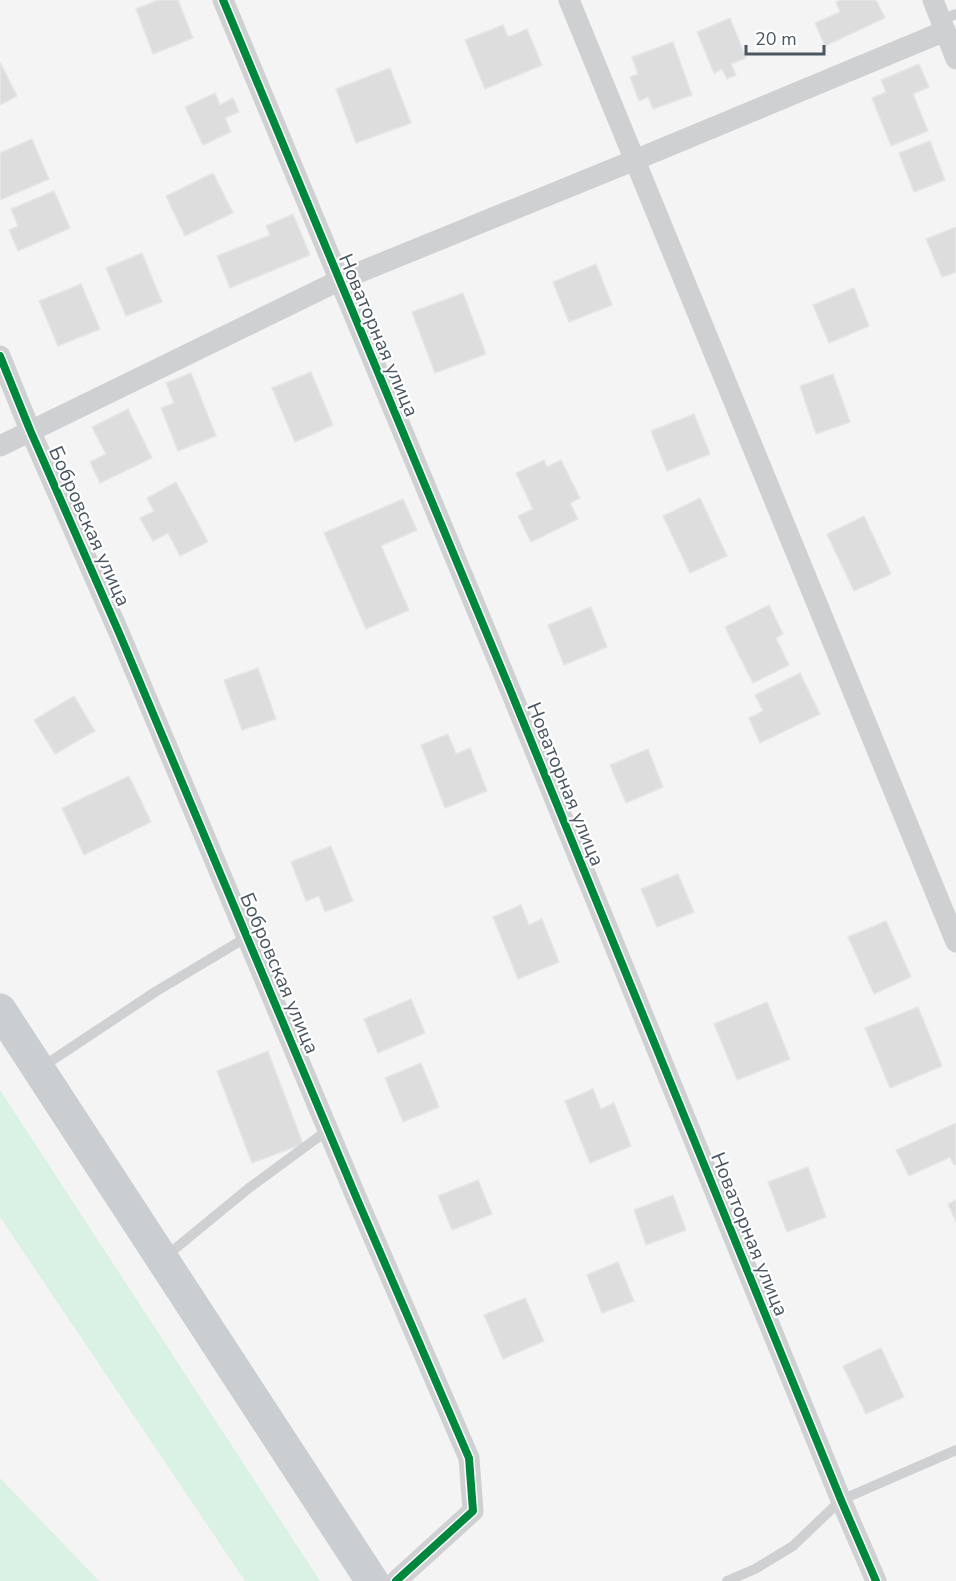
<svg xmlns="http://www.w3.org/2000/svg" width="956" height="1581" font-family="'Nunito Sans',sans-serif">
	<rect width="100%" height="100%" fill="#f4f4f4"/>
	<!-- green -->
	<g fill="#d9f2e3">
		<polygon points="0,1090 320,1581 245,1581 0,1217"/>
		<polygon points="0,1478 99,1581 0,1581"/>
	</g>
	<!-- building -->
	<g fill="#ddddde" stroke="#e5e6e7" stroke-width="1.5">
		<polygon points="158,0 178,0 193,38 153,54 136,9"/>
		<polygon points="841,0 876,0 885,18 825,46 815,23 840,12 836,2"/>
		<polygon points="730,18 746,58 731,64 736,75 727,79 722,69 714,73 697,32"/>
		<polygon points="503,25 508,37 527,29 542,65 485,89 465,40"/>
		<polygon points="673,42 692,95 653,109 648,97 639,101 630,77 638,74 632,57"/>
		<polygon points="0,62 17,96 0,105"/>
		<polygon points="919,64 929,87 913,94 928,131 891,146 872,98 886,92 881,80"/>
		<polygon points="390,68 411,123 356,143 336,89"/>
		<polygon points="215,93 220,105 233,98 239,112 225,118 231,132 203,145 185,107"/>
		<polygon points="32,139 49,179 0,200 0,153"/>
		<polygon points="930,141 945,180 914,192 899,153"/>
		<polygon points="213,173 233,213 185,236 166,196"/>
		<polygon points="54,191 70,228 18,251 9,230 18,226 11,209"/>
		<polygon points="293,214 310,255 230,288 217,256 270,235 266,226"/>
		<polygon points="956,227 956,272 942,277 926,239"/>
		<polygon points="142,253 162,302 126,316 106,268"/>
		<polygon points="596,264 612,305 569,322 553,282"/>
		<polygon points="81,284 100,329 58,346 39,301"/>
		<polygon points="854,288 869,326 829,343 813,305"/>
		<polygon points="463,293 486,354 435,373 412,312"/>
		<polygon points="311,372 333,425 295,442 272,388"/>
		<polygon points="191,373 216,436 178,451 161,408 174,403 166,383"/>
		<polygon points="833,374 850,422 816,434 800,386"/>
		<polygon points="128,409 152,458 100,483 90,462 106,454 92,427"/>
		<polygon points="694,414 710,454 667,471 651,431"/>
		<polygon points="544,460 547,467 561,460 580,498 570,503 578,519 531,542 518,516 533,509 516,473"/>
		<polygon points="176,482 208,542 180,556 168,533 153,541 140,518 154,511 147,498"/>
		<polygon points="700,498 727,556 690,573 663,516"/>
		<polygon points="403,499 417,530 381,546 409,610 366,629 324,533"/>
		<polygon points="864,516 891,574 854,591 827,534"/>
		<polygon points="769,605 783,634 776,638 789,665 753,683 725,627"/>
		<polygon points="591,607 607,647 564,665 548,625"/>
		<polygon points="258,668 276,719 242,730 224,680"/>
		<polygon points="800,673 820,714 760,743 749,718 763,711 755,695"/>
		<polygon points="74,696 95,731 55,754 34,720"/>
		<polygon points="448,734 456,754 470,748 487,791 445,808 421,745"/>
		<polygon points="648,749 663,787 626,803 610,765"/>
		<polygon points="129,776 151,822 84,855 62,808"/>
		<polygon points="331,846 353,901 325,912 319,896 306,901 291,862"/>
		<polygon points="678,874 694,912 657,927 641,889"/>
		<polygon points="521,905 529,925 542,919 559,962 518,979 493,917"/>
		<polygon points="886,921 911,977 874,994 848,937"/>
		<polygon points="411,999 425,1033 378,1053 364,1019"/>
		<polygon points="767,1002 790,1059 737,1080 714,1024"/>
		<polygon points="918,1007 942,1066 890,1088 865,1028"/>
		<polygon points="268,1051 303,1144 252,1163 217,1071"/>
		<polygon points="421,1063 439,1107 403,1122 385,1078"/>
		<polygon points="593,1089 601,1109 614,1103 631,1146 590,1163 565,1101"/>
		<polygon points="956,1123 956,1164 954,1165 950,1157 909,1176 896,1150"/>
		<polygon points="808,1167 826,1217 787,1232 768,1182"/>
		<polygon points="478,1180 492,1214 452,1230 438,1196"/>
		<polygon points="673,1195 686,1230 646,1245 634,1210"/>
		<polygon points="956,1200 956,1222 948,1204"/>
		<polygon points="618,1262 634,1301 602,1313 587,1275"/>
		<polygon points="525,1298 544,1341 503,1359 484,1315"/>
		<polygon points="881,1348 904,1397 866,1414 843,1366"/>
	</g>
	<g fill="none" stroke-linecap="round" stroke-linejoin="round">
		<!-- service -->
		<g stroke="#ced0d2" stroke-width="10">
			<polyline points="941,20 956,14"/>
			<polyline points="42,1067 155,992 247,937"/>
			<polyline points="165,1257 249,1188 328,1130"/>
			<polyline points="727,1581 755,1569 793,1546 841,1500 956,1450"/>
		</g>
		<!-- minor -->
		<g stroke="#ced0d2" stroke-width="21">
			<polyline points="223,0 509,687 841,1500 876,1581"/>
			<path d="M569 0C697 314 828 627 956 942"/>
			<polyline points="933,0 956,59"/>
			<polyline points="0,356 30,430 120,635 357,1199 469,1458 473,1511 396,1581"/>
			<polyline points="0,446 338,281 635,160 945,31"/>
		</g>
		<!-- primary -->
		<polyline stroke="#caced1" stroke-width="33" points="0,1010 372,1581"/>
		<defs>
			<g id="cycleway">
				<polyline points="223,0 509,687 841,1500 876,1581"/>
				<polyline points="0,356 30,430 120,635 357,1199 469,1458 473,1511 396,1581"/>
			</g>
		</defs>
		<!-- cycleway casing -->
		<use href="#cycleway" stroke="#fff" stroke-width="11"/>
		<!-- cycleway -->
		<use href="#cycleway" stroke="#00873e" stroke-width="8"/>
	</g>
	<g text-anchor="middle" stroke-width="4.5" stroke-linejoin="round" paint-order="stroke">
		<!-- street labels -->
		<g font-size="20" fill="#4a5661" stroke="#fff">
			<text transform="translate(379 335) rotate(67)" y="7">Новаторная улица</text>
			<text transform="translate(90 526) rotate(66)" y="7">Бобровская улица</text>
			<text transform="translate(566 784) rotate(68)" y="7">Новаторная улица</text>
			<text transform="translate(280 973) rotate(67)" y="7">Бобровская улица</text>
			<text transform="translate(750 1234) rotate(68)" y="7">Новаторная улица</text>
		</g>
	</g>
	<!-- scale -->
	<path d="M746 45v9h78v-9" fill="none" stroke="#4a5661" stroke-width="3"/>
	<text x="755" y="45" font-size="18" fill="#4a5661" stroke="#ffffff" stroke-width="4.5" paint-order="stroke">20 m</text>
</svg>
